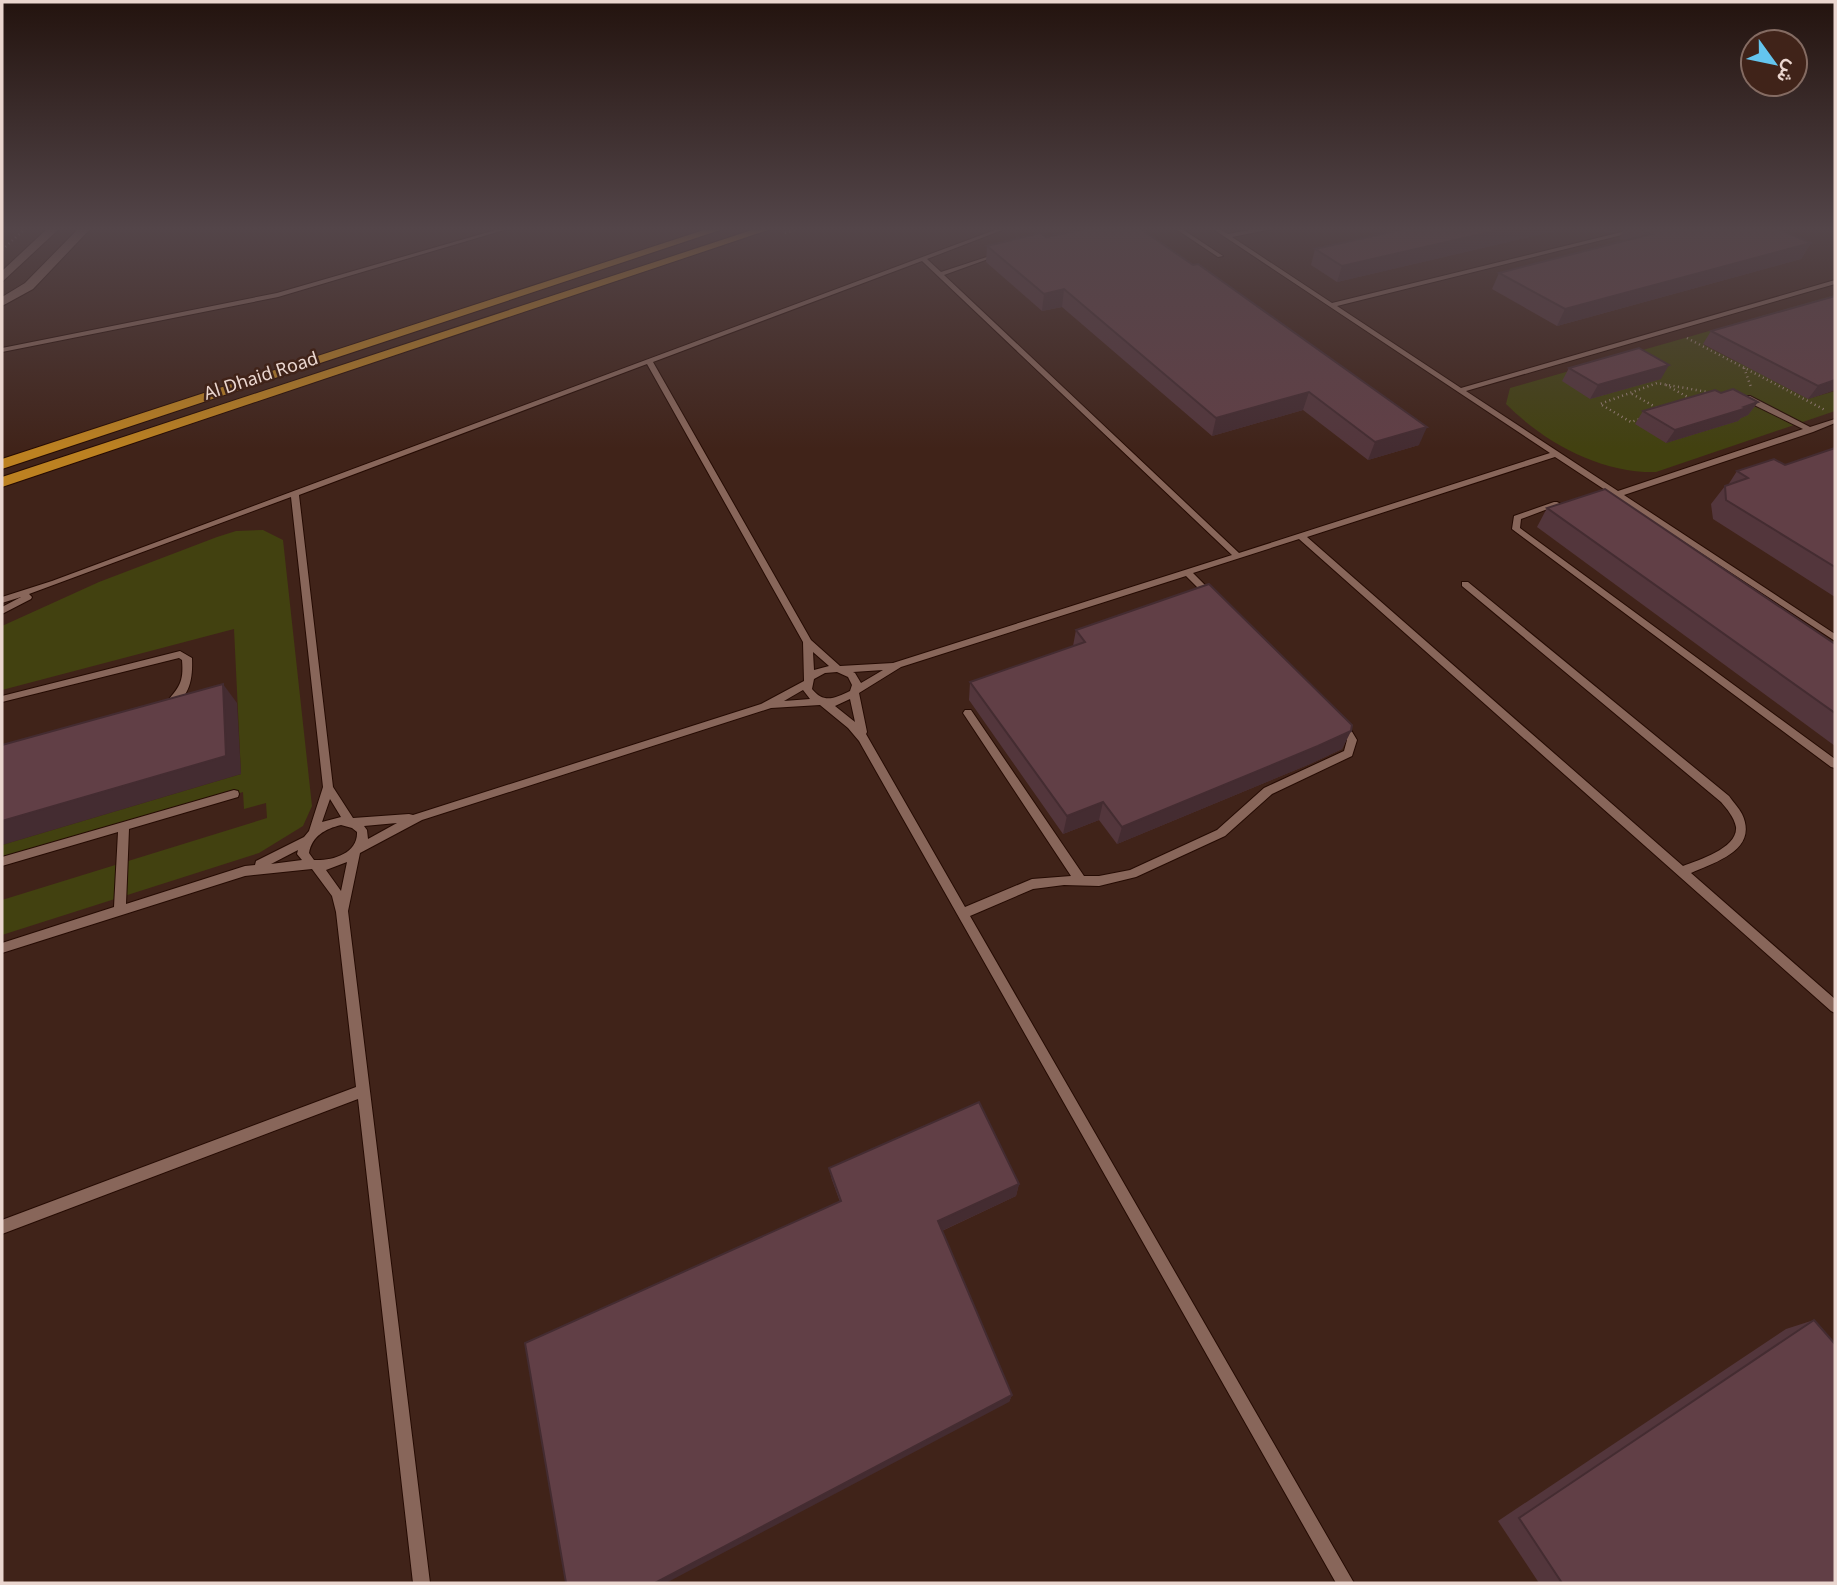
<svg xmlns="http://www.w3.org/2000/svg" width="1837" height="1585" font-family="'Noto Sans',Vazirmatn,sans-serif">
	<rect width="100%" height="100%" fill="#402319"/>
	<!-- green -->
	<g fill="#424110" fill-rule="evenodd">
		<path d="M1835 295V306L1808 399 1835 391V411L1656 472C1600 473 1545 443 1506 404L1510 388ZM1799 343 1735 361 1704 345V344Z"/>
		<polygon points="263,530 283,540 312,806 303,826 259,853 2,935 2,900 267,818 266,803 244,809 243,792 2,865 2,845 241,774 234,629 2,690 2,626 99,582 217,537 236,531"/>
	</g>
	<g fill="none" stroke-linecap="round" stroke-linejoin="round">
		<defs>
			<g id="service">
				<polygon points="506,227 514,227 278,297 2,352 2,348 277,293"/>
				<path d="M1003 227H1010L927 259 941 272 1002 252V254L944 275 1239 553 1550 453 1210 227H1216L1228 234 1265 227H1275L1272 229 1232 237 1332 303 1642 227H1651L1650 228 1337 306 1461 388 1835 280V284L1466 391 1618 491 1803 429 1744 400V396H1750L1810 427 1835 419V423L1813 432 1624 495 1835 634V641L1555 457 1307 537 1683 866C1699 860 1738 848 1736 827 1734 817 1727 809 1721 802L1462 586V582H1468L1729 796C1733 802 1739 808 1742 814 1759 850 1715 862 1691 873L1835 999V1013L1831 1011 1299 539 1193 573 1215 595V599H1209L1186 576 901 667 859 693 867 732 866 734 965 907 1032 879 1071 876 965 716 963 713 965 710H971L1084 876H1099L1130 870 1217 830 1264 788 1344 751 1347 740 1336 723 1337 720H1345L1357 740 1352 756 1272 794 1225 836 1136 877 1099 886 1064 885 1033 889 970 916 1354 1583H1336L859 741 848 728 820 705 771 708 422 820 360 853 348 911 430 1583H413L358 1099 2 1234V1220L356 1087 336 912 332 896 312 869 245 876 2 953V943L114 907 118 832 2 866V857L234 790 238 791 239 794 238 797 129 829 126 904 245 866 255 865 256 861 304 837 309 831 323 787 291 497 29 594 32 597 31 599 2 614V607L21 597 2 603V597L52 581ZM922 261 1232 555 893 663 840 666 811 640 653 362ZM647 364 803 642 804 681 761 704 413 815 409 814 353 818 333 787 299 495ZM813 652 829 666 814 670ZM883 670 861 683 855 673 853 672ZM837 672 848 677 852 685 850 691C835 698 824 704 812 689L814 679 825 673ZM803 690 810 699 784 701ZM850 699 855 722 835 706ZM330 799 341 817 322 822ZM397 823 368 839 367 830 364 826ZM341 825 352 828 357 832C358 854 331 861 314 860L309 853C312 836 325 829 341 825ZM298 850 297 854 302 860 271 864ZM347 862 341 891 326 870Z"/>
				<polygon points="1045,227 1060,227 1057,229"/>
				<polygon points="1173,227 1179,227 1223,256 1218,257"/>
				<polygon points="1554,502 1557,502 1561,504 1521,519 1520,528 1835,759 1835,768 1831,767 1512,529 1514,516"/>
				<path d="M180 651 192 658C193 678 190 698 170 708L165 704C179 687 184 683 182 660L179 658 2 702V696Z"/>
			</g>
			<g id="minor">
				<polygon points="49,227 61,227 2,282 2,271"/>
				<polygon points="80,227 92,227 33,289 2,306 2,297 25,283"/>
			</g>
			<g id="motorway">
				<polygon points="713,227 729,227 2,469 2,459"/>
				<polygon points="761,227 777,227 2,487 2,477"/>
			</g>
		</defs>
		<!-- service casing -->
		<use href="#service" stroke="#250b03" stroke-width="2"/>
		<!-- minor casing -->
		<use href="#minor" stroke="#250b03" stroke-width="2"/>
		<!-- motorway casing -->
		<use href="#motorway" stroke="#250b03" stroke-width="2"/>
		<!-- path -->
		<g stroke="#9b837a" stroke-width="2.5" stroke-dasharray="1 3.5" stroke-linecap="butt">
			<polyline points="785,233 805,227"/>
			<polyline points="2,250 27,227"/>
			<polyline points="1687,338 1825,410"/>
			<polyline points="1744,368 1751,387"/>
			<polyline points="1666,385 1693,400"/>
			<polyline points="1632,394 1661,410"/>
			<polyline points="1643,418 1631,422 1600,404 1657,383 1713,393"/>
		</g>
		<!-- service -->
		<use href="#service" fill="#88665a" fill-rule="evenodd"/>
		<!-- minor -->
		<use href="#minor" fill="#88665a" fill-rule="evenodd"/>
		<!-- motorway -->
		<use href="#motorway" fill="#bc8121" fill-rule="evenodd"/>
	</g>
	<!-- wall -->
	<g fill="#53363c">
		<polygon points="1413,227 1572,227 1337,282 1311,265 1315,249"/>
		<polygon points="1595,227 1774,227 1811,243 1801,259 1557,326 1492,289 1499,273 1624,241 1619,239 1624,229 1607,233"/>
		<polygon points="1046,237 1419,445 1368,460 1303,410 1212,436 1062,307 1042,311 986,262 987,246"/>
		<polygon points="1835,296 1835,390 1808,399 1703,344 1711,331"/>
		<polygon points="1569,368 1661,379 1590,399 1562,381"/>
		<polygon points="1758,402 1748,415 1741,418 1738,421 1666,443 1635,424 1643,411"/>
		<polygon points="1835,448 1835,597 1713,519 1711,504 1725,486 1728,485 1737,471 1785,465"/>
		<polygon points="1547,508 1835,644 1835,746 1537,527"/>
		<polygon points="1076,630 1351,731 1342,749 1310,764 1117,844 1099,820 1063,834 969,700 970,682 1073,646"/>
		<polygon points="829,1168 1019,1184 1016,1196 942,1231 1012,1395 1009,1402 840,1202 832,1180"/>
		<polygon points="1814,1320 1835,1583 1539,1583 1498,1521 1786,1329"/>
	</g>
	<!-- shaded-wall -->
	<g fill="#442c31">
		<polygon points="1512,227 1572,227 1337,282 1342,266"/>
		<polygon points="1610,227 1625,227 1624,229 1607,233"/>
		<polygon points="1811,243 1801,259 1557,326 1565,309"/>
		<polygon points="1064,289 1062,307 1042,311 1044,294"/>
		<polygon points="1669,365 1661,379 1590,399 1598,385"/>
		<polygon points="1835,380 1835,390 1808,399 1818,386"/>
		<polygon points="1309,392 1303,410 1212,436 1216,418"/>
		<polygon points="1758,402 1748,415 1741,418 1738,421 1666,443 1675,430"/>
		<polygon points="1427,427 1419,445 1368,460 1375,442"/>
		<polygon points="223,684 237,703 241,774 2,845 2,821"/>
		<polygon points="1351,731 1342,749 1310,764 1117,844 1122,827"/>
		<polygon points="1103,802 1099,820 1063,834 1067,816"/>
		<polygon points="1019,1184 1016,1196 937,1233 938,1221"/>
		<polygon points="1012,1395 1009,1402 666,1583 655,1583"/>
	</g>
	<!-- building -->
	<g fill="#613f46" stroke="#442c31" stroke-width="2">
		<polygon points="1097,227 1138,227 1193,265 1198,264 1427,427 1375,442 1309,392 1216,418 1064,289 1044,294 987,246 1040,233 1046,237"/>
		<polygon points="1413,227 1512,227 1342,266 1315,249"/>
		<polygon points="1635,227 1774,227 1811,243 1565,309 1499,273 1651,234"/>
		<polygon points="1835,296 1835,380 1818,386 1711,331"/>
		<polygon points="1639,348 1669,365 1598,385 1569,368"/>
		<polygon points="1733,389 1758,402 1744,407 1747,408 1675,430 1643,411 1715,390 1721,393"/>
		<polygon points="1835,448 1835,567 1726,500 1725,486 1748,478 1737,471 1774,459 1785,465"/>
		<polygon points="1605,489 1835,644 1835,713 1547,508"/>
		<polygon points="1209,584 1352,725 1351,731 1318,746 1122,827 1103,802 1067,816 970,682 1085,642 1076,630"/>
		<polygon points="223,684 226,756 2,821 2,745"/>
		<polygon points="979,1102 1019,1184 938,1221 1012,1395 655,1583 566,1583 525,1343 841,1201 829,1168"/>
		<polygon points="1814,1320 1835,1344 1835,1583 1562,1583 1519,1518"/>
	</g>
	<!-- sky -->
	<linearGradient id="sky" x2="0" y2="1"><stop stop-color="#23130e"/><stop offset="0.51" stop-color="#534549"/><stop offset="1" stop-color="#534549" stop-opacity="0"/></linearGradient>
	<rect width="1837" height="449" fill="url(#sky)"/>
	<g text-anchor="middle" stroke-width="5" stroke-linejoin="round" paint-order="stroke">
		<!-- far-street labels -->
		<g font-size="18" fill="#ead6cf" stroke="#402319">
			<text transform="translate(261 376) rotate(-18)" y="6">Al Dhaid Road</text>
		</g>
	</g>
	<!-- border -->
	<rect width="1837" height="1585" fill="none" stroke="#ead6cf" stroke-width="7"/>
	<!-- north arrow -->
	<g transform="translate(1774 63) rotate(123)"><circle r="33" fill="#402319" stroke="#846b62" stroke-width="2"/>
	<path d="M0-5L12 26L0 18L-12 26Z" fill="#64c5ee"/>
	<text y="-10" font-size="19" font-weight="bold" text-anchor="middle" fill="#ead6cf">ش</text>
	</g>
</svg>
